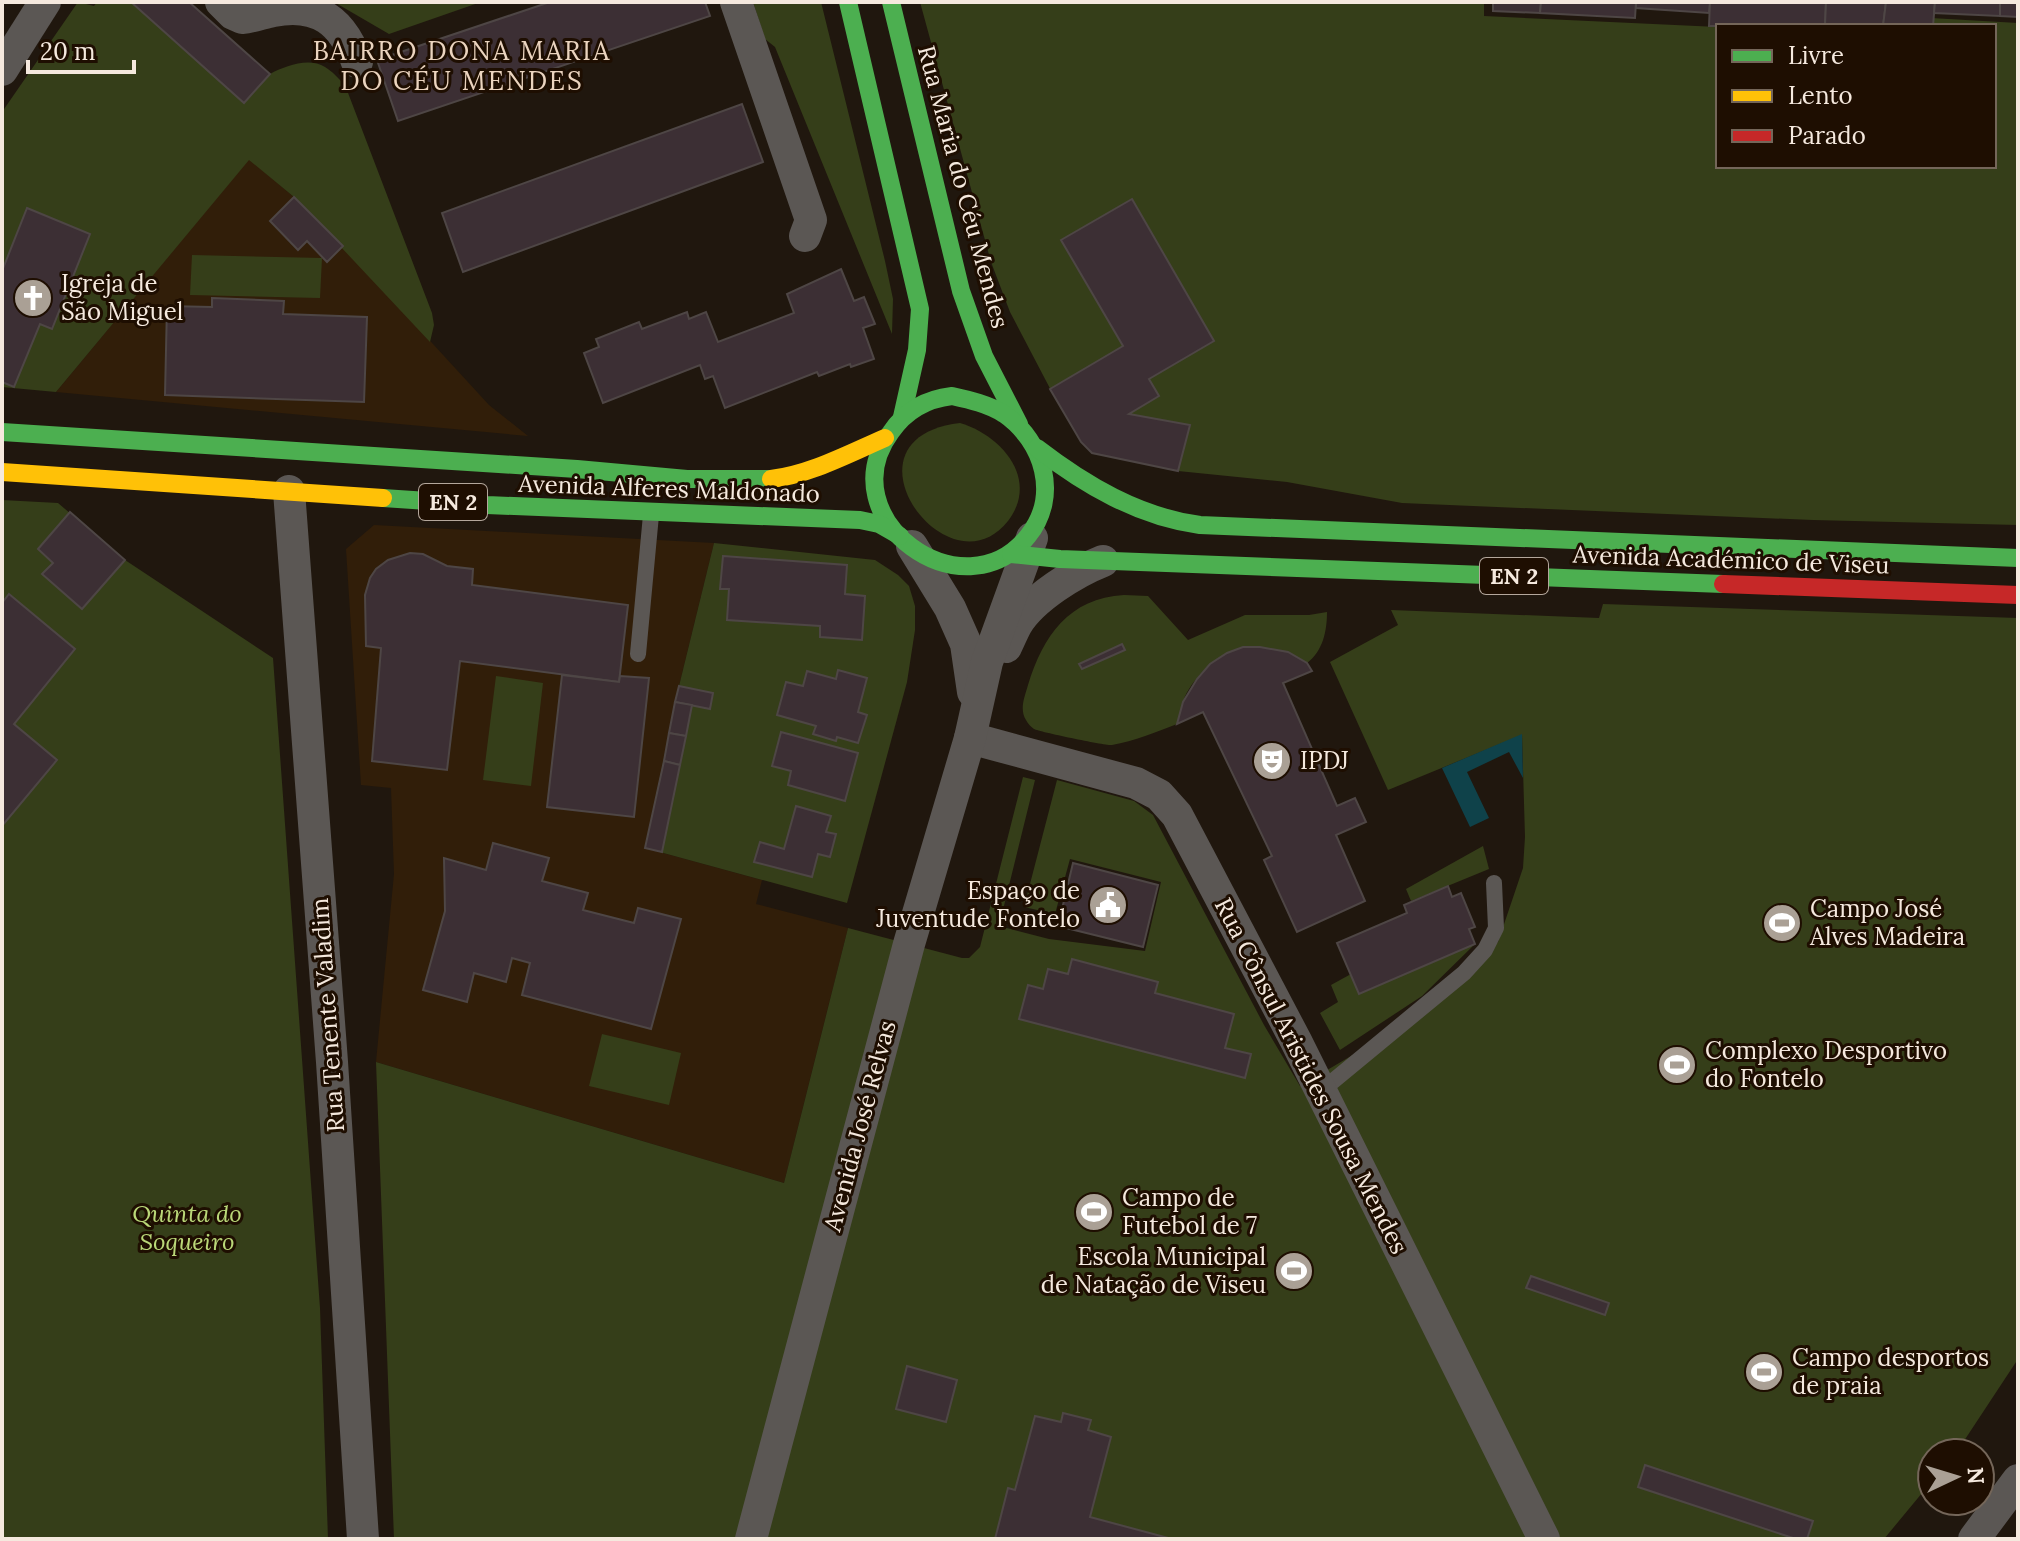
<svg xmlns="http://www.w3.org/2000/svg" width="2020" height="1541" font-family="Lora,serif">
	<rect width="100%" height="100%" fill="#20170e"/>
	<!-- built -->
	<g fill="#311e09">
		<polygon points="249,159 294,197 343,246 489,405 528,436 56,392"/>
		<polygon points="374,525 714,543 679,686 645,848 762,880 756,904 848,928 784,1183 376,1062 394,874 391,788 361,785 346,549"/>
	</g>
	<!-- green -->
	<g fill="#353e19">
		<path d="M78 2 94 6 97 2H131L270 74C285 66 309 57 325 67 332 71 339 79 345 85L432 313 434 325 430 342 294 197 249 160 56 392 2 387V112Z"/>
		<polygon points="334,2 481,2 389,34"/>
		<polygon points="753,2 821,2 885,261 893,299 892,334 775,47 765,39"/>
		<polygon points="920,2 1484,2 1484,16 1718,27 1718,166 1994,166 1994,26 1931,26 1931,18 2018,23 2018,525 1813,520 1402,503 1287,482 1178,471 1092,453 1081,442 1055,398 1010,312 991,262"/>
		<polygon points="192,255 322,258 320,298 190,295"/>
		<path d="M960 423C1001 435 1040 479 1008 521 948 597 832 438 960 423Z"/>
		<polygon points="2,500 58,503 125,560 273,658 320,1308 328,1539 2,1539"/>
		<polygon points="714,543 875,560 898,575 909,586 915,606 915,630 907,682 847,903 645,848 679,686"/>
		<path d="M1124 595 1148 596 1188 640 1245 615H1309L1327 612C1327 631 1323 651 1307 663 1263 635 1217 646 1189 689 1182 699 1181 712 1177 724 1157 732 1134 741 1112 745 1107 746 1040 732 1034 729 1031 727 1028 724 1026 720 1019 709 1025 696 1028 685 1043 636 1069 598 1124 595Z"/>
		<polygon points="1603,604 2018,618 2018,1359 1956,1453 1932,1453 1932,1481 1884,1539 394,1539 376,1062 784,1183 848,928 962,958 969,958 980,947 1023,777 1035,780 999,926 1049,939 1145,951 1161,882 1070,859 1055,914 1024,907 1057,780 1134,801 1153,815 1264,1025 1300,1086 1385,1036 1498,942 1523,868 1525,837 1522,735 1388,790 1330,662 1398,625 1391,610 1599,618"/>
		<polygon points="496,676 543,683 531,786 483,780"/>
		<polygon points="1483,846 1489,869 1411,901 1406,889"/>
		<polygon points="1475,944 1422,996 1340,1050 1320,1013 1338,1002 1331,985 1351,974 1360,993"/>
		<polygon points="602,1034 681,1053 669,1105 589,1086"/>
	</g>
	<!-- water -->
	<polygon fill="#0f424a" points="1522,734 1523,778 1509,752 1467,772 1489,818 1470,827 1442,768"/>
	<!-- building -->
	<g fill="#3c2f34" stroke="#4e4645" stroke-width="2">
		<polygon points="131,2 189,2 270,74 244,103"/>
		<polygon points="550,2 705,2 710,16 398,121 377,60"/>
		<polygon points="1493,2 1541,2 1540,13 1493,11"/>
		<polygon points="1541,2 1636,2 1635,18 1540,13"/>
		<polygon points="1636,2 1710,2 1709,13 1636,8"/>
		<polygon points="1710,2 1826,2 1825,26 1709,26"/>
		<polygon points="1826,2 1886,2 1883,26 1825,25"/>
		<polygon points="1886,2 1935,2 1933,26 1883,26"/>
		<polygon points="1935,2 2000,2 2000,16 1934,13"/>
		<polygon points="2000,2 2018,2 2018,17 2000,16"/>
		<polygon points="742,104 763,162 463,272 442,213"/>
		<polygon points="294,197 343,246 327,262 307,241 298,250 270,221"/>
		<polygon points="1132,199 1214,341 1149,379 1159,396 1129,414 1190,425 1178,471 1092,453 1081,442 1050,389 1123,346 1061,240"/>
		<polygon points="27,208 90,234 52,329 40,324 14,387 2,382 2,271"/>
		<polygon points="841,269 854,301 864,297 875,324 863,328 874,359 851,367 850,364 819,376 817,372 725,408 713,376 705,379 700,365 603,403 584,353 599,347 596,339 639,322 642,329 687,312 689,319 706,312 718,342 794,313 787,294"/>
		<polygon points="212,298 284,301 283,314 367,317 364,402 165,395 167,306 212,307"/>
		<polygon points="70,512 125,560 82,609 42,574 53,563 38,549"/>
		<polygon points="410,553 423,554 447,566 473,569 472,585 628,605 619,682 460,661 447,770 372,761 381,648 366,646 365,595 370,578 376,569 388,560"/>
		<polygon points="723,556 847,565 845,594 865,596 862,640 820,637 820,626 727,620 729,589 720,589"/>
		<polygon points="9,594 75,649 14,724 57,760 2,826 2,603"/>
		<polygon points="1122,644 1125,650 1082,669 1079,664"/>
		<polygon points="1243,647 1260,647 1288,652 1307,663 1312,671 1283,683 1337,806 1355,798 1366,822 1336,835 1365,901 1297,932 1264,860 1272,856 1203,712 1177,724 1183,702 1197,679 1210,664 1227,653"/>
		<polygon points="838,670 867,678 858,712 867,715 858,743 837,737 836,741 813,734 816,726 777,715 786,682 803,686 807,671 836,679"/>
		<polygon points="562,675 619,682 620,676 649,678 634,817 547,807"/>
		<polygon points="679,686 713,693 710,709 675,702"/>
		<polygon points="675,702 692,705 686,736 669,733"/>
		<polygon points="781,732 858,753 845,801 788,785 791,771 772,766"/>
		<polygon points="669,733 686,736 680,765 664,761"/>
		<polygon points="664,761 680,765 662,852 645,848"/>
		<polygon points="796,806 831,816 826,832 836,834 830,857 818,854 812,877 754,862 760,842 784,849"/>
		<polygon points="493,843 549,858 542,881 588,893 583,910 634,923 638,908 681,919 651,1029 522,995 530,963 512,958 506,982 474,973 467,1002 423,990 445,911 444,858 486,870"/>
		<polygon points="1073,863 1158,885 1143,947 1058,926"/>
		<polygon points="1448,886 1452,897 1461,893 1475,927 1469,929 1475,944 1359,994 1337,943 1407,913 1404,905"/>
		<polygon points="1072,959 1158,982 1155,993 1234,1014 1225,1048 1251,1054 1245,1078 1019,1019 1028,985 1043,989 1048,969 1068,974"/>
		<polygon points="1531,1276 1609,1303 1605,1315 1526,1288"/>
		<polygon points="907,1366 957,1380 946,1422 896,1409"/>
		<polygon points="1063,1413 1091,1420 1088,1430 1111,1437 1090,1517 1172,1539 995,1539 1008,1488 1015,1490 1035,1416 1061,1422"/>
		<polygon points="1645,1465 1813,1521 1807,1539 1796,1539 1638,1487"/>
	</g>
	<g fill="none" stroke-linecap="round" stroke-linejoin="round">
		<!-- lane -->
		<g stroke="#5b5754" stroke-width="16">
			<polyline points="638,654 651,515"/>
			<polyline points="1321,1091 1464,973 1485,950 1496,928 1494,883"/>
		</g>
		<!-- street -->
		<g stroke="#5b5754" stroke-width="32">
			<path d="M221 2 233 14 242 18C253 17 263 13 273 11 318 2 343 22 357 62"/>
			<polyline points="736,2 811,220 805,236"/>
			<polyline points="2,70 45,2"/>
			<polyline points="289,491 332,1062 363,1539"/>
			<polyline points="912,546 950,608 966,644 973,692"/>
			<path d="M1006 647C1010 639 1013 631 1017 624 1033 598 1075 572 1103 561"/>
			<polyline points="970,738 1136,783 1159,795 1177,815 1296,1041 1544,1539"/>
			<polyline points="751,1539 909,944 970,738 987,662 1032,538"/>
			<polyline points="1974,1539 2018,1480"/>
		</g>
		<!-- fast -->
		<g stroke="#4caf50" stroke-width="18">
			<polyline points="848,2 920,309 917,350 902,417"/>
			<polyline points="891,2 961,291 984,356 1019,424"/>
			<path d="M952 396C970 400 988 404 1004 414 1044 442 1060 496 1028 536 964 617 827 519 891 432 906 410 926 399 952 396Z"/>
			<polyline points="2,432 577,469 687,479 771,479"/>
			<path d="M1037 448C1085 485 1139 517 1200 525L2018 558"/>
			<polyline points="383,498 487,505 860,520 879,524 900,536"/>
			<polyline points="1011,554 1060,559 1723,584"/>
		</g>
		<!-- slow -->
		<g stroke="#ffc107" stroke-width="18">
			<polyline points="2,472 383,498"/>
			<path d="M771 479C811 474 848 454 885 438"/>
		</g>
		<!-- jam -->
		<polyline stroke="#c62828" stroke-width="18" points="1723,584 2018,595"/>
	</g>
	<!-- icons -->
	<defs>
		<symbol id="church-disc" viewBox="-11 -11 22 22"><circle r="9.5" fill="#aaa095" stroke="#1e0e01"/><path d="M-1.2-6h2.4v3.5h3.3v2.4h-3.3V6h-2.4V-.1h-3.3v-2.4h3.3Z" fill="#fff"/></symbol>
		<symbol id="theatre-disc" viewBox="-11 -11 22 22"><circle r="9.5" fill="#aaa095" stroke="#1e0e01"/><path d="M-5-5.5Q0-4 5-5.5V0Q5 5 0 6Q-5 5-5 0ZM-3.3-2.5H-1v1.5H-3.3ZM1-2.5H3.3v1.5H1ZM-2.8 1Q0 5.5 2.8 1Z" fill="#fff"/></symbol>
		<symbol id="civic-disc" viewBox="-11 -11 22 22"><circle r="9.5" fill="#aaa095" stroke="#1e0e01"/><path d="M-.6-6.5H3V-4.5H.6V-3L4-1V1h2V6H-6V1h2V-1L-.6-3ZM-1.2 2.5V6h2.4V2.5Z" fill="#fff"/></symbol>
		<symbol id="stadium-disc" viewBox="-11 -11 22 22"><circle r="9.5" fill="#aaa095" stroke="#1e0e01"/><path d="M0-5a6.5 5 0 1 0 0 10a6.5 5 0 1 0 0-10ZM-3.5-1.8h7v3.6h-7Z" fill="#fff"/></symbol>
	</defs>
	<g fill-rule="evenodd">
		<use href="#church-disc" x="11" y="276" width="44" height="44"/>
		<use href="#theatre-disc" x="1250" y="739" width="44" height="44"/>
		<use href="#civic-disc" x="1086" y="883" width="44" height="44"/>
		<use href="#stadium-disc" x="1760" y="901" width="44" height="44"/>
		<use href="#stadium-disc" x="1655" y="1043" width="44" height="44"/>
		<use href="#stadium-disc" x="1072" y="1190" width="44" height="44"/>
		<use href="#stadium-disc" x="1272" y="1249" width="44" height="44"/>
		<use href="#stadium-disc" x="1742" y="1350" width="44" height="44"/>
	</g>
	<g text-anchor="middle" stroke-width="6" stroke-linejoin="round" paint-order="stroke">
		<!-- shield labels -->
		<g fill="#1e0e01" stroke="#b4a79c" stroke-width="2">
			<rect x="419" y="484" width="68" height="36" rx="6"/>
			<rect x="1480" y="558" width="68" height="36" rx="6"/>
		</g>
		<g font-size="22" font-weight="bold" fill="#f5e9de">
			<text x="453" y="510">EN 2</text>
			<text x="1514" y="584">EN 2</text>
		</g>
		<!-- street labels -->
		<g font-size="24" fill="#f5e9de" stroke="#1e0e01">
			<text transform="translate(963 187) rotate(75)" y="8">Rua Maria do Céu Mendes</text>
			<text transform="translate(669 489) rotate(2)" y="8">Avenida Alferes Maldonado</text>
			<text transform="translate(1731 560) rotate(2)" y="8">Avenida Académico de Viseu</text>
			<text transform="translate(328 1015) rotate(-94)" y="8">Rua Tenente Valadim</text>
			<text transform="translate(1311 1076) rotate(63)" y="8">Rua Cônsul Aristides Sousa Mendes</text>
			<text transform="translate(860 1126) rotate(-75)" y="8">Avenida José Relvas</text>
		</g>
		<!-- poi labels -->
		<g font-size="24" fill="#f5e9de" stroke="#1e0e01" text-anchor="start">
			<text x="61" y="292">Igreja de<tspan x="61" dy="28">São Miguel</tspan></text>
			<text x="1300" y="769">IPDJ</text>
			<text x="1080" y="899" text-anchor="end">Espaço de<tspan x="1080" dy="28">Juventude Fontelo</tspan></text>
			<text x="1810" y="917">Campo José<tspan x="1810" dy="28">Alves Madeira</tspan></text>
			<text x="1705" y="1059">Complexo Desportivo<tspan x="1705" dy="28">do Fontelo</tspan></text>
			<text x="1122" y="1206">Campo de<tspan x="1122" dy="28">Futebol de 7</tspan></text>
			<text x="1266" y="1265" text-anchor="end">Escola Municipal<tspan x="1266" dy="28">de Natação de Viseu</tspan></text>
			<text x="1792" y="1366">Campo desportos<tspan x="1792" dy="28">de praia</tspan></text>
		</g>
		<!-- park labels -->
		<g font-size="24" font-style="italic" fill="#bad878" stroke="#1e0e01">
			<text x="187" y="1222">Quinta do<tspan x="187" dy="28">Soqueiro</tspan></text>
		</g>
		<!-- neighbourhood labels -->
		<g font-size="26" letter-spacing="2" fill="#ebd4bf" stroke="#1e0e01">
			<text x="462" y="60">BAIRRO DONA MARIA<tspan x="462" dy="30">DO CÉU MENDES</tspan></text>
		</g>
	</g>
	<!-- border -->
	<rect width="2020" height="1541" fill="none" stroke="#f5e9de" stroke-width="8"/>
	<!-- legend -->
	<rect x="1716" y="24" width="280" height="144" fill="#1e0e01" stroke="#746659" stroke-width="2"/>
	<rect x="1732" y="50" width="40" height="12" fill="#4caf50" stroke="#746659" stroke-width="2"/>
	<text x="1788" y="64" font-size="24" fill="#f5e9de">Livre</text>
	<rect x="1732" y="90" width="40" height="12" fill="#ffc107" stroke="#746659" stroke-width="2"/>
	<text x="1788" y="104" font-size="24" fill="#f5e9de">Lento</text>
	<rect x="1732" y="130" width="40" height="12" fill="#c62828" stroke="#746659" stroke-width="2"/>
	<text x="1788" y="144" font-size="24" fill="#f5e9de">Parado</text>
	<!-- north arrow -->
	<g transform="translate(1956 1477) rotate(86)"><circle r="38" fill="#1e0e01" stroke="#746659" stroke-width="2"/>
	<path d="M0-6L14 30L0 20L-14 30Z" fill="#aaa095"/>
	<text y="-12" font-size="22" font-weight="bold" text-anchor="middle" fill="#f5e9de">N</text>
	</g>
	<!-- scale -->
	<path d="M28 60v12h106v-12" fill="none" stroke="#f5e9de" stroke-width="4"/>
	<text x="40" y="60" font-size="24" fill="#f5e9de" stroke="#1e0e01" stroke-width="6" paint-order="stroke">20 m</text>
</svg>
